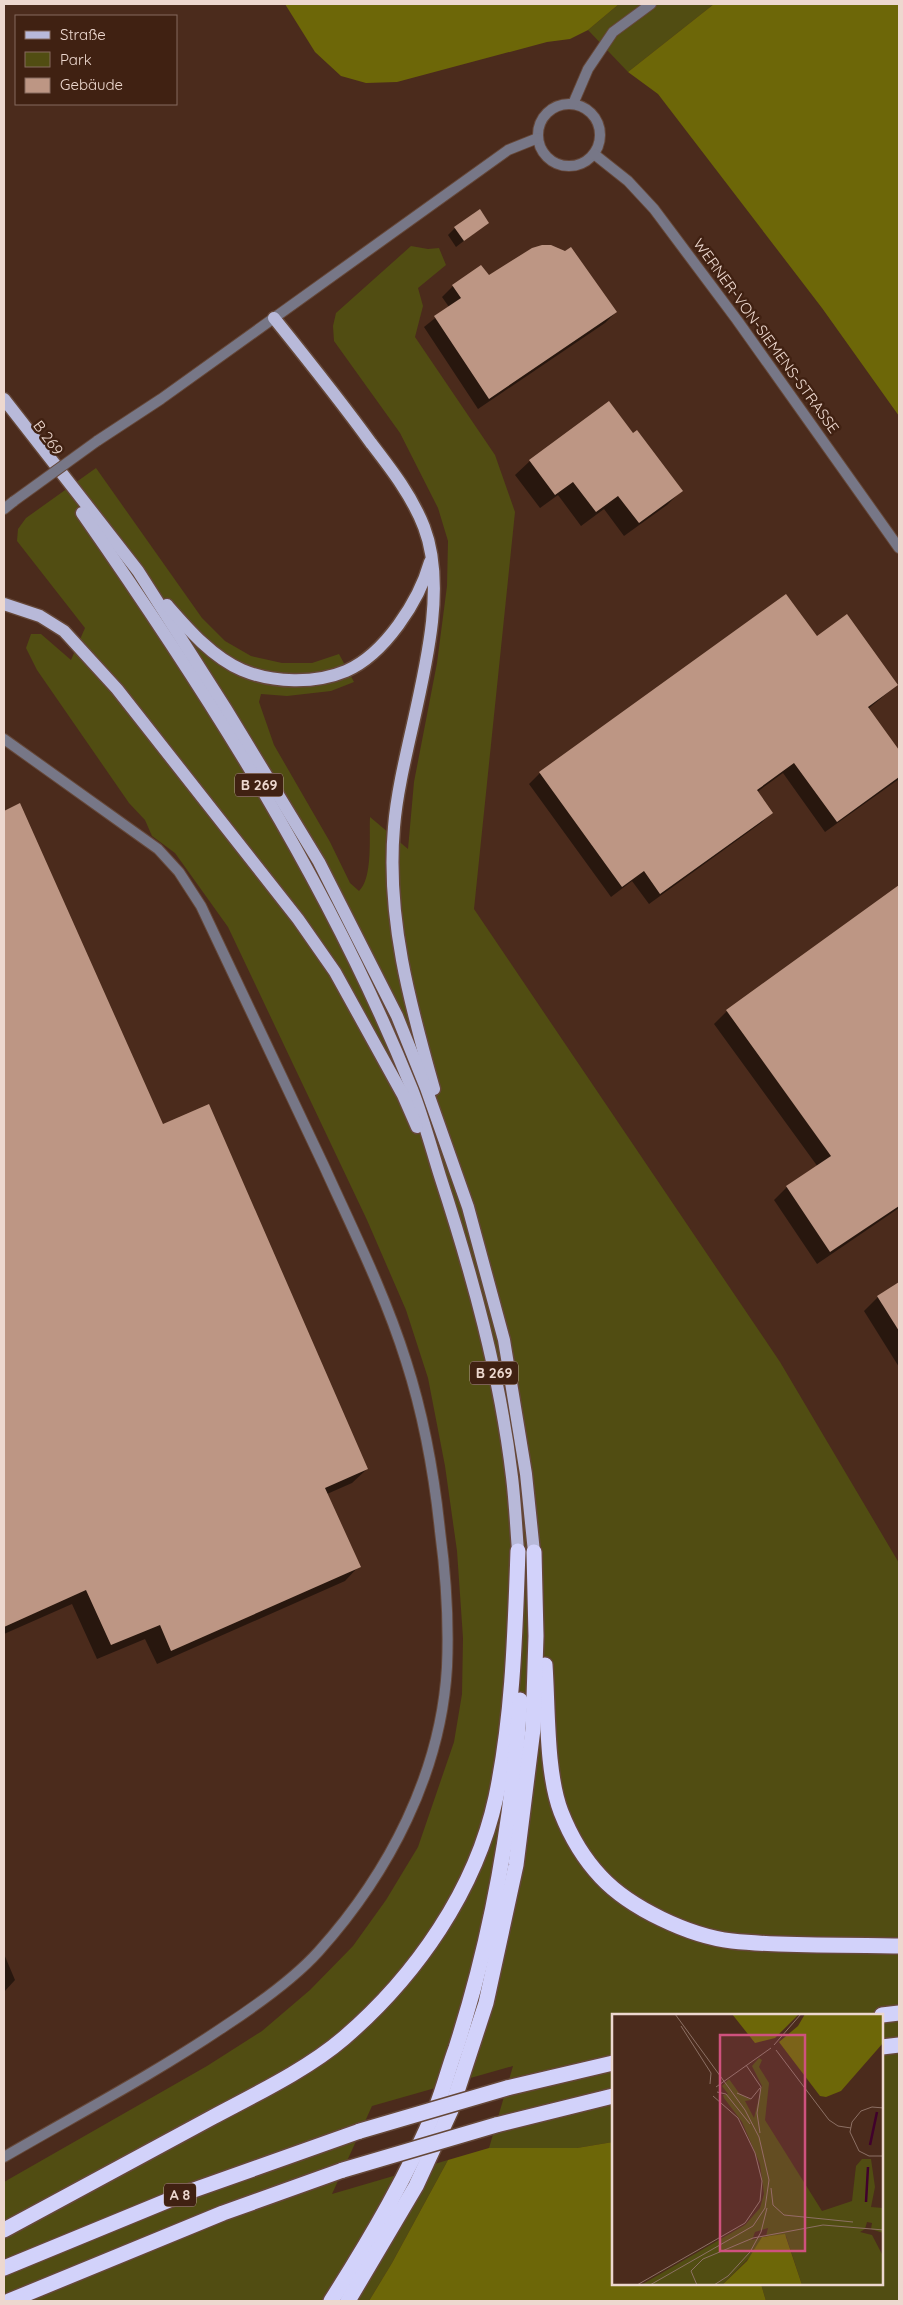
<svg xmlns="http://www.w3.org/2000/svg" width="903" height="2305" font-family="Quicksand,sans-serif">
	<rect width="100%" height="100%" fill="#4b2b1c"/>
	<!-- green -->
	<g fill="#514d12">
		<polygon points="619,4 714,4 628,72 588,30"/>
		<path d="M411 246 428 249 439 248 446 265 418 288 423 306 415 337 495 455 515 512 474 909 780 1362 899 1563V2301H766L761 2284H882V2015H613V2142L577 2148H489L513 2066 372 2106 332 2194 448 2160 392 2263 369 2301H4V2182L207 2066 262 2031 310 1990 353 1946 386 1900 418 1847 454 1742 462 1694 463 1638 457 1551 445 1466 428 1378 406 1310 367 1220 228 927 175 853 152 836 145 820 129 803 37 670 26 648 31 634H41L71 660 85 628 17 541 18 529 26 518 96 468 202 618 225 641 251 656 282 663H312L339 654 354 682 331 691 287 696 261 694 259 702 274 745 330 842 350 883 359 891C373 878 369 837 370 817L408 849 414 782 437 663 447 586 448 541 438 508 400 433 334 341 333 326 336 313Z"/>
	</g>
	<!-- forest -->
	<g fill="#6d6708">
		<polygon points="285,4 619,4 588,30 570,39 547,42 397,82 366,83 341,76 315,52"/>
		<polygon points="714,4 899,4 899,416 822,308 658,94 628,72"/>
		<polygon points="613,2142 613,2284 761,2284 766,2301 369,2301 392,2263 448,2160 489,2148 577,2148"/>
	</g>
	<!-- shadow -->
	<g fill="#0007">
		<polygon points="488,222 456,247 448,235 455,228"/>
		<polygon points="489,277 616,312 605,323 478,409 424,327 449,307 442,297 453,286"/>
		<polygon points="633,434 681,491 667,505 624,536 604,509 581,526 558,495 540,508 515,475 530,461"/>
		<polygon points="786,596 816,638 897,685 868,709 899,752 899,779 825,832 783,773 757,792 772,813 761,823 649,904 632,881 611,897 529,784 540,773"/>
		<polygon points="19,805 162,1126 367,1469 352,1483 327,1494 359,1566 345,1581 157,1664 145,1639 97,1659 72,1604 4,1634 4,812"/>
		<polygon points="899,887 899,1208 817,1264 774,1200 787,1187 818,1167 714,1024 727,1011"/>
		<polygon points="899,1283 899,1367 864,1311 878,1297"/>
		<polygon points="4,1954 15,1980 4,1992"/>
	</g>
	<!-- building -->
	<g fill="#bd9684">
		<polygon points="480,209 489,223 464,241 454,227"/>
		<polygon points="542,245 551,245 565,251 571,247 617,312 489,399 434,316 461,298 452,285 481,265 489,275 532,248"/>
		<polygon points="609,401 633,433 637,430 683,491 639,523 618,496 596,512 573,482 555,495 529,460"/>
		<polygon points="786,594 817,636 847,614 898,685 868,707 899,750 899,777 837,822 794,763 757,790 773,813 660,894 644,871 622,887 539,772"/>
		<polygon points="20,803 163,1124 209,1104 368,1469 325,1488 361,1567 171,1651 160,1625 111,1645 86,1590 4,1627 4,811"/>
		<polygon points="899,885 899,1206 830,1252 786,1186 831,1156 726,1010"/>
		<polygon points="899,1282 899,1331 877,1296"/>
	</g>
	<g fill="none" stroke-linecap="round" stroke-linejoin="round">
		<defs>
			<g id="minor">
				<circle cx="569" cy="135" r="31"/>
				<polyline points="573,104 588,69 613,32 651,4"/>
				<polyline points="594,154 628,181 654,209 737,320 899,548"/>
				<polyline points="97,441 161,399 508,150 538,138"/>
				<polyline points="4,509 14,501"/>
				<path d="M4 739 158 849 179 872 201 906C242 993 283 1080 324 1166 353 1230 385 1294 406 1361 424 1417 434 1473 440 1531 446 1576 449 1621 447 1667 441 1773 389 1873 319 1951 294 1979 257 2005 225 2026 154 2074 78 2114 4 2157"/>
			</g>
			<g id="primary">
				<path d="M274 318C307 359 340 400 371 443 391 469 412 496 424 527 456 610 401 738 394 827 386 917 410 1004 434 1089"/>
				<polyline points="4,399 138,571 226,709 319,862 397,1016 426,1088 468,1207 504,1340 526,1474 534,1552"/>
				<path d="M82 513C209 695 329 883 412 1089 423 1117 431 1147 440 1176 472 1274 500 1375 512 1477 515 1501 516 1526 518 1551"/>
				<polyline points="4,604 40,616 64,631 117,689 298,919 335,972 403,1095 417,1127"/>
				<path d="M167 605C188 629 212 657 242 670 273 683 315 684 346 671 385 654 419 601 430 562"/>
			</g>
			<g id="motorway">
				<path d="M545 1665C548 1708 546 1773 561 1812 570 1835 584 1859 601 1877 630 1908 689 1936 732 1941 787 1947 844 1944 899 1946"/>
				<polyline points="882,2015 899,2013"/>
				<polyline points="882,2047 899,2045"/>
				<polyline points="507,2088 613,2063"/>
				<polyline points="496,2125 613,2096"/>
				<path d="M4 2230C73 2192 143 2155 213 2117 256 2094 308 2069 344 2038 416 1976 476 1890 496 1797 513 1716 515 1634 518 1551"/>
				<polyline points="4,2268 191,2191 360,2131"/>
				<polyline points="9,2301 223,2213 343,2170"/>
				<path d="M331 2301C371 2238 408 2175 437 2105 444 2087 449 2067 456 2048 492 1936 513 1818 520 1700"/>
				<polyline points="348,2301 416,2186 451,2110 486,2003 516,1865 533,1729 536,1636 534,1552"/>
			</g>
		</defs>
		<!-- minor casing -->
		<use href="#minor" stroke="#654739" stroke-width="12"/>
		<!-- primary casing -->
		<use href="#primary" stroke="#654739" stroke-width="15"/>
		<!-- motorway casing -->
		<use href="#motorway" stroke="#654739" stroke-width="18"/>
		<!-- minor -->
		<use href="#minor" stroke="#777787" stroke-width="10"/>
		<!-- primary -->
		<use href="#primary" stroke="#b8b9d9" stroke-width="12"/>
		<!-- motorway -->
		<use href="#motorway" stroke="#d2d2fa" stroke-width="15"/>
		<defs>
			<polyline id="minor-bridge" points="14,501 97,441"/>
			<g id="motorway-bridge">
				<polyline points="360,2131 507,2088"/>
				<polyline points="343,2170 496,2125"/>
			</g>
		</defs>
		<!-- minor-bridge casing -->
		<use href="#minor-bridge" stroke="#654739" stroke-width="12" stroke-linecap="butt"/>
		<!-- motorway-bridge casing -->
		<use href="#motorway-bridge" stroke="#654739" stroke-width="18" stroke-linecap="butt"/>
		<!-- minor-bridge -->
		<use href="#minor-bridge" stroke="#777787" stroke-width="10"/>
		<!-- motorway-bridge -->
		<use href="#motorway-bridge" stroke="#d2d2fa" stroke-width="15"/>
	</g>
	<g text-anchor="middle" stroke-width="5" stroke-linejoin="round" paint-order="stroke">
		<!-- shield labels -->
		<g fill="#402112" stroke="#b9a196" stroke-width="1">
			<rect x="235" y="773.5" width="48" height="23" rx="4"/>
			<rect x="470" y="1361.5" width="48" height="23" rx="4"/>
			<rect x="164" y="2183.5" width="32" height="23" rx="4"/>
		</g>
		<g font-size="14" font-weight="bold" fill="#edd8cf">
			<text x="259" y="790">B 269</text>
			<text x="494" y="1378">B 269</text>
			<text x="180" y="2200">A 8</text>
		</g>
		<!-- street labels -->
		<g font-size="15" fill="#edd8cf" stroke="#402112">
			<text transform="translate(766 336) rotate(54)" y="5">WERNER-VON-SIEMENS-STRASSE</text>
			<text transform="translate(48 438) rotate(53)" y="5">B 269</text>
		</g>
	</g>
	<!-- overview -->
	<g transform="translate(612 2014)">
		<rect width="271" height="271" fill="#4b2b1c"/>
		<path d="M147 44 150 46 147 53 157 69 153 106 210 197 240 187 244 152 250 145H259L263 173 259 193 271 194V219L259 215 260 209 255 208 253 215 248 218 260 221 271 242V271H190L174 222H154L156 214 143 218 140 226 150 223 140 241 110 271H29L133 211 148 194 152 180 148 150 130 108 112 84 111 81 116 80 110 72 117 65 127 79 139 86 133 87 142 104 150 72 140 52Z" fill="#514d12"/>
		<path d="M120 0H187L163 24 143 29ZM193 0H271V29L229 77 214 83 208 82 167 28 186 12ZM173 220 190 271H110L135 247 150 223Z" fill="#6d6708"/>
		<path fill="none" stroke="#40012c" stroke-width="2.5" d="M258 131 265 98M254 188 256 153"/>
		<path fill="none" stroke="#8c7064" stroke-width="1" d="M63 0 133 96 147 123 157 166M69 12 99 59 98 70M162 31 189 0M164 36 217 106 226 112 239 114M134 51 149 73 145 99 148 119M104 73 159 34M105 78 114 80 138 110M125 79 139 85 148 74M272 94 260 93 249 97 240 108 238 118 247 137 257 142H272M159 174 161 191 172 201 241 208M25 271 133 209 148 187 150 167 143 139 126 104 101 82M38 271 141 212 153 194 157 166M53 271H69M85 271 79 257 91 245 141 224 211 211 272 216M102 271 116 262 138 238 149 218 155 194"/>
		<path fill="#cf527e" fill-opacity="0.15" stroke="#cf527e" stroke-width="2.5" d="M108 21H193V237H108Z"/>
		<rect width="271" height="271" fill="none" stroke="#edd8cf" stroke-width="2.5"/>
	</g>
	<!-- border -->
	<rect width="903" height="2305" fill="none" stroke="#edd8cf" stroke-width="10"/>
	<!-- legend -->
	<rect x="15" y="15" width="162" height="90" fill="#402112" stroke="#856a5e"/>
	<rect x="25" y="31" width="25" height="8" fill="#b8b9d9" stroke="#856a5e"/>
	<text x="60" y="40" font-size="15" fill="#edd8cf">Straße</text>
	<rect x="25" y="52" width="25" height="15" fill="#514d12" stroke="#856a5e"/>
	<text x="60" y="65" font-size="15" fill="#edd8cf">Park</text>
	<rect x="25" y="78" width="25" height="15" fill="#bd9684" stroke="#856a5e"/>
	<text x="60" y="90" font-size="15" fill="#edd8cf">Gebäude</text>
</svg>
